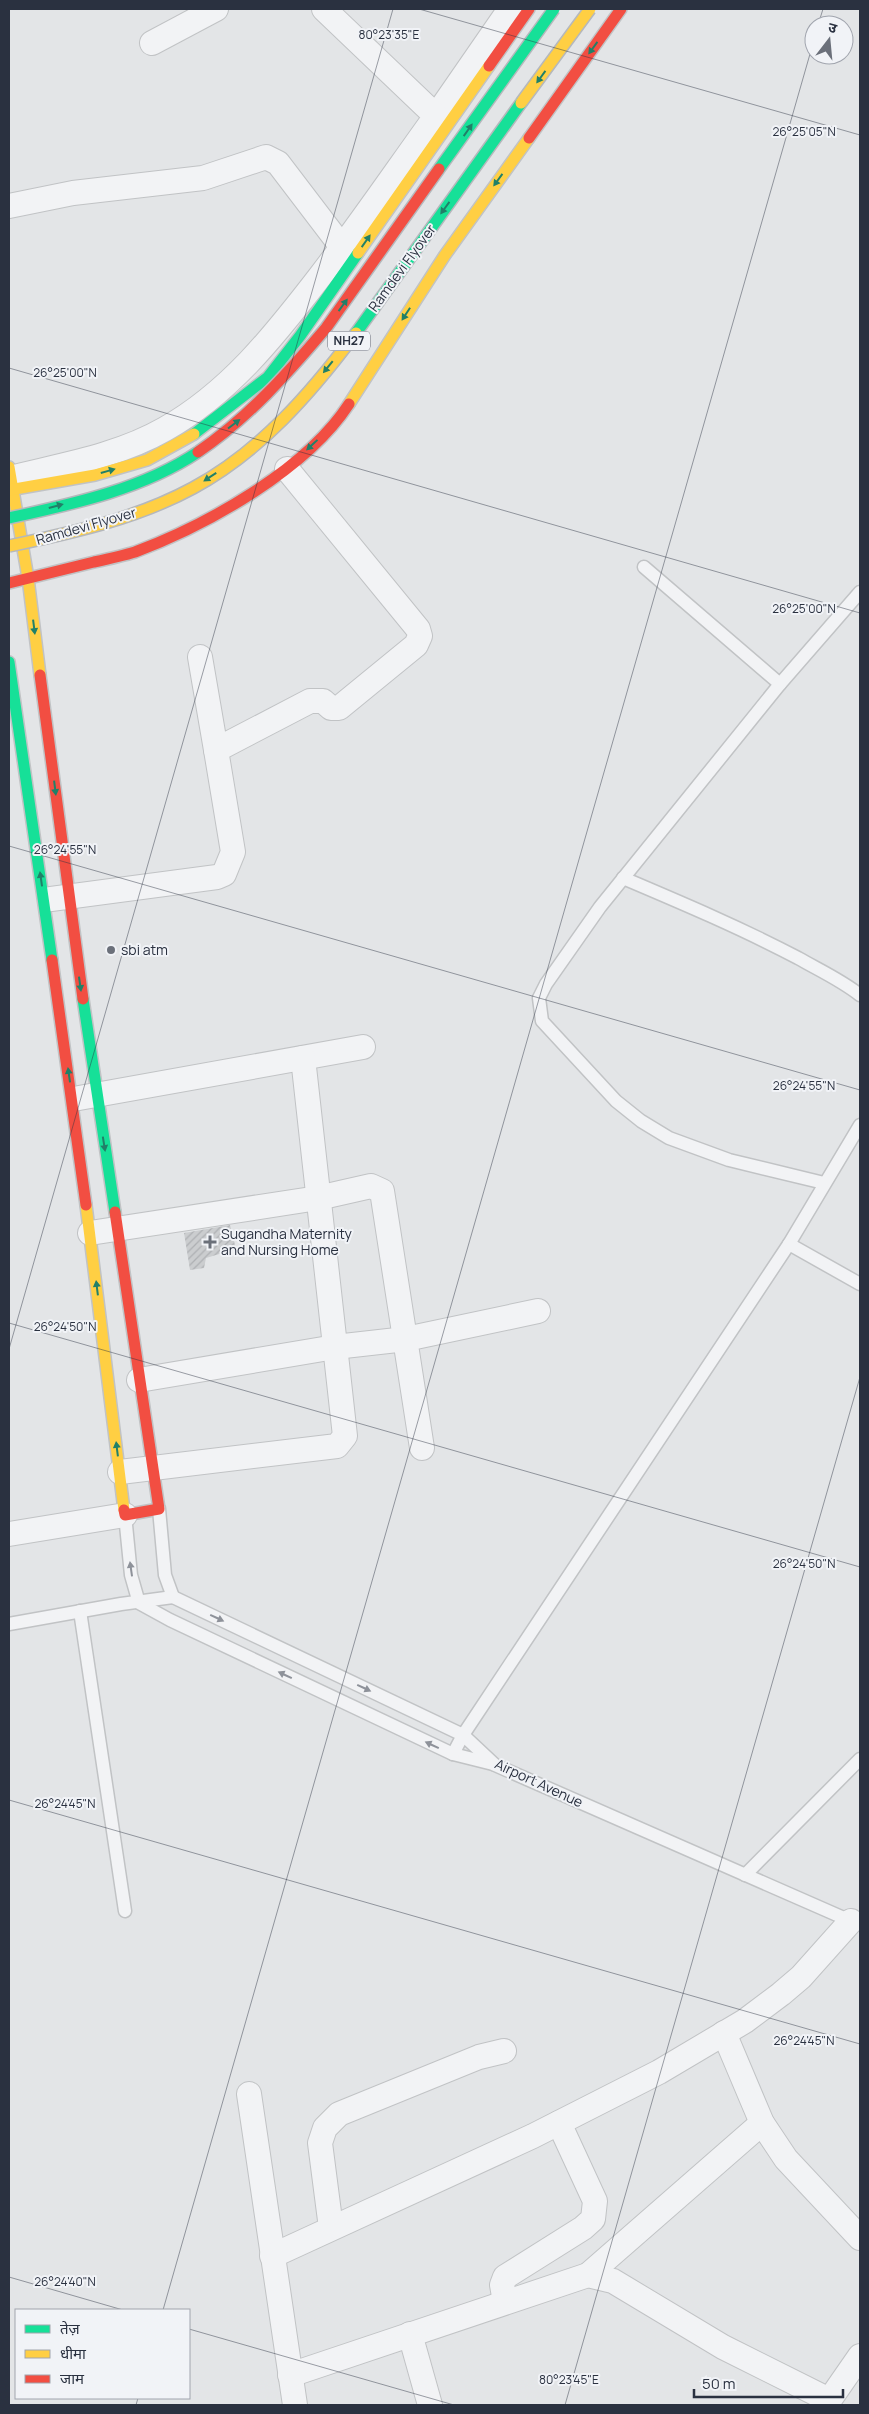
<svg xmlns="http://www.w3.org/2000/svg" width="869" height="2414" font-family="Manrope,'Noto Sans Devanagari',sans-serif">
	<defs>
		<pattern id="building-hatch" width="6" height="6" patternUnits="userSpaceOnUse" patternTransform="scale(1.25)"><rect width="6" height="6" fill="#cbcdcf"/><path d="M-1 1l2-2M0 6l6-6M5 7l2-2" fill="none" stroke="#aeb0b3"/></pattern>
	</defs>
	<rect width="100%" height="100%" fill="#e3e5e7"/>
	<!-- building -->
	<polygon fill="url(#building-hatch)" points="230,1225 236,1249 206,1258 204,1268 190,1270 184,1233"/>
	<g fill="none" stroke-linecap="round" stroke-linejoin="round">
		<defs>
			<g id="lane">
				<polyline points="644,567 780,684"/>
				<path d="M623 878C682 903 741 928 798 958 819 970 841 980 860 995"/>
				<polyline points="824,1183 729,1160 669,1138 641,1121 616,1101 542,1021 539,998 546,984 600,907 780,684 860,592"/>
				<polyline points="789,1244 860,1284"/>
				<polyline points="159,1509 165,1575 173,1597"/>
				<polyline points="125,1515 131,1575 139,1603 170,1620 453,1754 493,1764"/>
				<polyline points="173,1597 463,1735 495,1765 853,1922"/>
				<polyline points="80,1611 125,1911"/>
				<polyline points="9,1624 121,1604 173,1597"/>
				<polyline points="453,1754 463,1735 789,1244 860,1125"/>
				<polyline points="745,1875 860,1759"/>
			</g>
			<g id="street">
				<polyline points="152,43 216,9"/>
				<polyline points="436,116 510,9"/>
				<polyline points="9,206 73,193 203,178 266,157 278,163 342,247"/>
				<path d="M10 478C62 465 118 456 165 429 229 393 274 336 318 279 359 226 397 170 436 116L324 9"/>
				<polyline points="200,657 216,750"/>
				<polyline points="51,899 217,877 224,874 233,852 216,750 310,701 323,701 331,708 339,708 416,645 420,636 418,629 287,469"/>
				<polyline points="79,1098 363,1047"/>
				<polyline points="90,1233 318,1198 371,1186 382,1191 422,1448"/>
				<polyline points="139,1380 335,1347 406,1339 538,1311"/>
				<polyline points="120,1472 337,1446 345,1436 303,1058"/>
				<polyline points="9,1534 125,1515"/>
				<polyline points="724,2033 762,2123 786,2159 860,2238"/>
				<polyline points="249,2094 295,2405"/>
				<polyline points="331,2228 320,2143 325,2128 339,2114 479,2057 504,2051"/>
				<polyline points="272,2256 533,2136 659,2072 745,2021 781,1994 801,1977 851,1921"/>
				<polyline points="588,2275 762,2123"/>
				<polyline points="505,2302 502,2285 505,2277 583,2228 593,2219 595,2201 559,2123"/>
				<polyline points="410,2334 430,2405"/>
				<polyline points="290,2375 588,2275 613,2281 723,2347 829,2400"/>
				<polyline points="826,2405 860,2356"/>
			</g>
			<g id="fast">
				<polyline points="194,434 268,377 300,336 358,253"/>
				<polyline points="9,662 52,960"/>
				<polyline points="83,999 115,1212"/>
			</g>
			<g id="slow">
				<polyline points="358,253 489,66"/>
				<polyline points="349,404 445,255 529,138"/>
				<polyline points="9,467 28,578 40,675"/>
				<polyline points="9,490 95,475 147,460 194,434"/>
				<polyline points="86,1205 124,1510"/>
			</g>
			<g id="jam">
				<polyline points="489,66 529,9"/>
				<polyline points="529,138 621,9"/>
				<path d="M9 583C37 576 66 569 94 562 108 559 122 556 135 552 207 525 306 470 349 404"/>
				<polyline points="40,675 83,999"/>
				<polyline points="52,960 86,1205"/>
				<polyline points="115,1212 159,1509 125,1515 124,1510"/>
			</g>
		</defs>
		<!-- lane casing -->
		<use href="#lane" stroke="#c1c3c5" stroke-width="15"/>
		<!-- street casing -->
		<use href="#street" stroke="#c1c3c5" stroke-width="26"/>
		<!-- fast casing -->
		<use href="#fast" stroke="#c1c3c5" stroke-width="14"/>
		<!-- slow casing -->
		<use href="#slow" stroke="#c1c3c5" stroke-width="14"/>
		<!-- jam casing -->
		<use href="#jam" stroke="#c1c3c5" stroke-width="14"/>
		<!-- lane -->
		<use href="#lane" stroke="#f2f3f5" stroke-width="12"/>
		<!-- street -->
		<use href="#street" stroke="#f2f3f5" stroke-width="24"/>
		<!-- fast -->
		<use href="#fast" stroke="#16e098" stroke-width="11"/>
		<!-- slow -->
		<use href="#slow" stroke="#ffcf43" stroke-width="11"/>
		<!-- jam -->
		<use href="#jam" stroke="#f24e42" stroke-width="11"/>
		<defs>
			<g id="fast-bridge">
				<polyline points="439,169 554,9"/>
				<polyline points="356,333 521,103"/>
				<path d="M9 518C73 504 143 489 198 452"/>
			</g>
			<g id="slow-bridge">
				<polyline points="521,103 590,9"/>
				<path d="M9 546C71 533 136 519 193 488 260 452 311 393 356 333"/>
			</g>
			<path id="jam-bridge" d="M198 452C248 418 287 374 326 328L439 169"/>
		</defs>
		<!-- fast-bridge casing -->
		<use href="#fast-bridge" stroke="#b5b8bc" stroke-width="14" stroke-linecap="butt"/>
		<!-- slow-bridge casing -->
		<use href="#slow-bridge" stroke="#b5b8bc" stroke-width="14" stroke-linecap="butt"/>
		<!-- jam-bridge casing -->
		<use href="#jam-bridge" stroke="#b5b8bc" stroke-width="14" stroke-linecap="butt"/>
		<!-- fast-bridge -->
		<use href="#fast-bridge" stroke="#16e098" stroke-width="11"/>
		<!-- slow-bridge -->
		<use href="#slow-bridge" stroke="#ffcf43" stroke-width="11"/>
		<!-- jam-bridge -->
		<use href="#jam-bridge" stroke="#f24e42" stroke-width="11"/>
	</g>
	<!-- one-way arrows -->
	<defs><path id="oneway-solid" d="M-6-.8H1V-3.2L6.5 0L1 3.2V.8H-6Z" transform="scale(1.25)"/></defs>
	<g fill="#218068">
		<use href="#oneway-solid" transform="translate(593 48) rotate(126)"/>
		<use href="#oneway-solid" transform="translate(541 77) rotate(126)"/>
		<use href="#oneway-solid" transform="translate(468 130) rotate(-55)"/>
		<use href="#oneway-solid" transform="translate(498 180) rotate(126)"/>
		<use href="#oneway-solid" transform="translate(445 208) rotate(126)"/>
		<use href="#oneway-solid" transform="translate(366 241) rotate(-55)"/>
		<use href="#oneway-solid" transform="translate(343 305) rotate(-54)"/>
		<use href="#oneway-solid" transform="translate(406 314) rotate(123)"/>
		<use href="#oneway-solid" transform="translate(328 367) rotate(129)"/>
		<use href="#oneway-solid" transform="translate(234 424) rotate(-37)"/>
		<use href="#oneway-solid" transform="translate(312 445) rotate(137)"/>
		<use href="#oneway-solid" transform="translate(108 471) rotate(-16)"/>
		<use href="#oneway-solid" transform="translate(210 477) rotate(147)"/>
		<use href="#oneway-solid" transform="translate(56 506) rotate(-15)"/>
		<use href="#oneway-solid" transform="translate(34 627) rotate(83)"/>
		<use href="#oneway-solid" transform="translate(55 788) rotate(83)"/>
		<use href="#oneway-solid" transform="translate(41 879) rotate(-98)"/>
		<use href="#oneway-solid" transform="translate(80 984) rotate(82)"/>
		<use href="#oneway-solid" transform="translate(69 1075) rotate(-98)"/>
		<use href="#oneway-solid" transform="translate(104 1144) rotate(81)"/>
		<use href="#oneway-solid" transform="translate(97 1288) rotate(-97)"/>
		<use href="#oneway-solid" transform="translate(117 1449) rotate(-97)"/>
	</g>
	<g fill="#8e929a">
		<use href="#oneway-solid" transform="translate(131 1569) rotate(-98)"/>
		<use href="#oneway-solid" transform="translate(217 1618) rotate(25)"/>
		<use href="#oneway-solid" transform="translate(285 1675) rotate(-155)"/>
		<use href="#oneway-solid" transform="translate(364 1688) rotate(25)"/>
		<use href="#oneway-solid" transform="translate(432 1745) rotate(-155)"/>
	</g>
	<!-- ticks -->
	<path fill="none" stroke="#2a3140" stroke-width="1" stroke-opacity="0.45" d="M419 9 860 135M818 25 823 9M9 368 860 613M9 846 860 1090M9 1323 860 1567M9 1349 393 9M9 1800 860 2044M9 2277 123 2310M163 2310 814 40M189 2329 454 2405M136 2405 138 2398M565 2405 860 1377"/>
	<!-- markers -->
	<g fill="#6b707a" stroke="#f1f3f7" stroke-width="2">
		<circle cx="111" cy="950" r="5"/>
		<path d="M207.5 1234.5h5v5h5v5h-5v5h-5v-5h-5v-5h5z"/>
	</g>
	<g text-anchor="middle" stroke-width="4" stroke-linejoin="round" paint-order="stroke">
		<!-- shield labels -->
		<rect fill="#f1f3f7" stroke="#666b77" stroke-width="1" x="328" y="331.5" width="42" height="19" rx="4"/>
		<g font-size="12" font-weight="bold" fill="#2a3140">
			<text x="349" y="345">NH27</text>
		</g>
		<!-- street labels -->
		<g font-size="14" fill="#2a3140" stroke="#f1f3f7">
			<text transform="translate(402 268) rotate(-54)" y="5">Ramdevi Flyover</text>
			<text transform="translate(86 526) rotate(-16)" y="5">Ramdevi Flyover</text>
			<text transform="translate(539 1783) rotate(25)" y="5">Airport Avenue</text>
		</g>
		<!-- poi labels -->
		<g font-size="14" fill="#2a3140" stroke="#f1f3f7" text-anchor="start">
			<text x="121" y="955">sbi atm</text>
			<text x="221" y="1239">Sugandha Maternity<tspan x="221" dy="16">and Nursing Home</tspan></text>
		</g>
	</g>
	<g font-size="12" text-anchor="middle" fill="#2a3140" stroke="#f1f3f7" stroke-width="4" stroke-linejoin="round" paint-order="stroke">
		<text x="389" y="39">80°23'35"E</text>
		<text x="804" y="136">26°25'05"N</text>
		<text x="65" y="377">26°25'00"N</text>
		<text x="804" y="613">26°25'00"N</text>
		<text x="65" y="854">26°24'55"N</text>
		<text x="804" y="1090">26°24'55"N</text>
		<text x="65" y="1331">26°24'50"N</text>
		<text x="804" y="1568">26°24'50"N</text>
		<text x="65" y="1808">26°24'45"N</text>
		<text x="804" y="2045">26°24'45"N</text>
		<text x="65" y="2286">26°24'40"N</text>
		<text x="569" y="2384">80°23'45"E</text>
	</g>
	<!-- border -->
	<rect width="869" height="2414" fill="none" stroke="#2a3140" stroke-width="20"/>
	<!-- legend -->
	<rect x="15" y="2309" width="175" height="90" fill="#f1f3f7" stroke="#a1a5ae"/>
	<rect x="25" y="2325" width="25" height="8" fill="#16e098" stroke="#a1a5ae"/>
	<text x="60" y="2334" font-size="15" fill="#2a3140">तेज़</text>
	<rect x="25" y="2350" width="25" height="8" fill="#ffcf43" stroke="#a1a5ae"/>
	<text x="60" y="2359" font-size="15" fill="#2a3140">धीमा</text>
	<rect x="25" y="2375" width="25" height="8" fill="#f24e42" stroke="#a1a5ae"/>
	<text x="60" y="2384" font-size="15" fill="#2a3140">जाम</text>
	<!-- north arrow -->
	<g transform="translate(829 40) rotate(16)"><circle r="24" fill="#f1f3f7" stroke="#a1a5ae"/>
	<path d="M0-4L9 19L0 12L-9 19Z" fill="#6b707a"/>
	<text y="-8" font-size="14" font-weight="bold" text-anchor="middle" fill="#2a3140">उ</text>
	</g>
	<!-- scale -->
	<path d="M694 2389v8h149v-8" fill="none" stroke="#2a3140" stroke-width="2.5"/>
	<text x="702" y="2389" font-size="15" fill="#2a3140" stroke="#f1f3f7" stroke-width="4" paint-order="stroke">50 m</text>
</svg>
